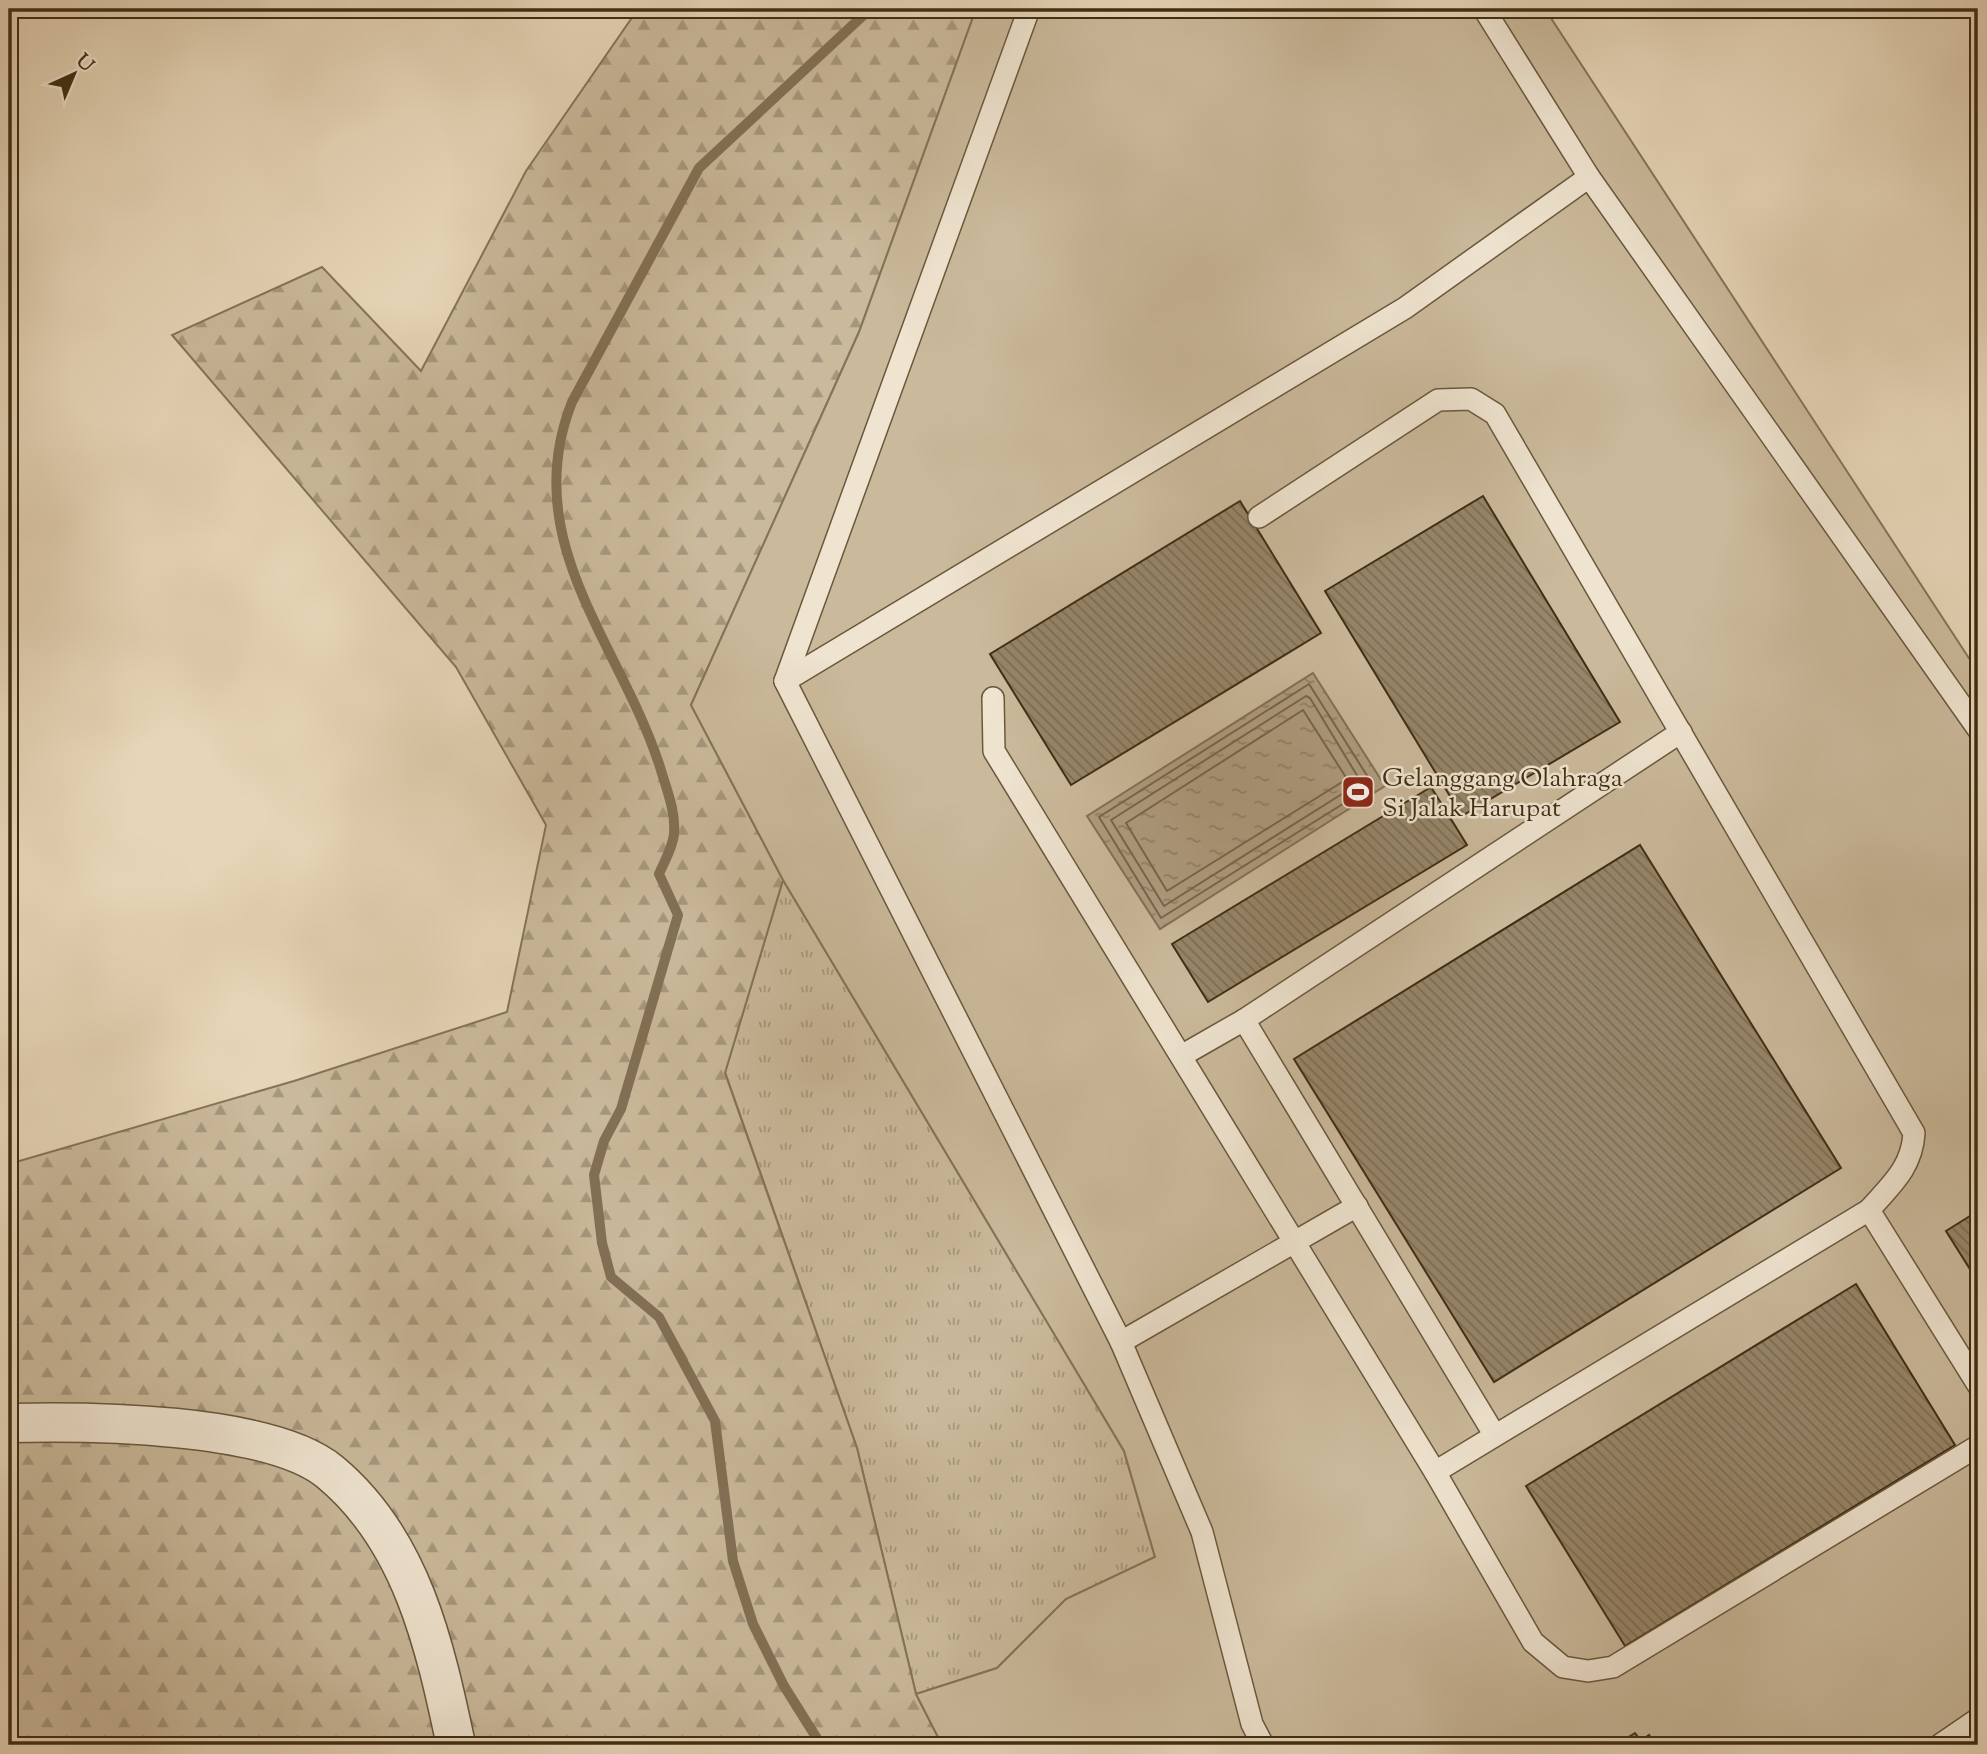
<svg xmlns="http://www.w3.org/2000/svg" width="1987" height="1754" font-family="'Sorts Mill Goudy',serif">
	<defs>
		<pattern id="grass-tufts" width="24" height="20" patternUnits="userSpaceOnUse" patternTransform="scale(1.75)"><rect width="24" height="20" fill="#cab99b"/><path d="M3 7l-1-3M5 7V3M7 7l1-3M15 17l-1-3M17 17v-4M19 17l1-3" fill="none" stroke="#a5977d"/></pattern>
		<pattern id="forest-firs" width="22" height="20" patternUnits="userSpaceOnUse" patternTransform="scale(1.75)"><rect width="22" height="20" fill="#cab99b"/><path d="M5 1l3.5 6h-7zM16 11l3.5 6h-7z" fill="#a5977d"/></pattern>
		<pattern id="water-ripples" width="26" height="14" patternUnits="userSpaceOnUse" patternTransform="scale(1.75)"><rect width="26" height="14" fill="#ae9c80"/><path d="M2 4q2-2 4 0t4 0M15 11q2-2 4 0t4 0" fill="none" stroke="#8f8068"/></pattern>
		<pattern id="building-back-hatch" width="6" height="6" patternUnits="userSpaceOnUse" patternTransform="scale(1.75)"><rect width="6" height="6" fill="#968569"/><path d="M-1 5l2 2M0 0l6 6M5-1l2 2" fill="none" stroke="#7c6d55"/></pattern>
	</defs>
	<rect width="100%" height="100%" fill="#e6d5b7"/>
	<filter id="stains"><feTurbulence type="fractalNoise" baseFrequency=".00286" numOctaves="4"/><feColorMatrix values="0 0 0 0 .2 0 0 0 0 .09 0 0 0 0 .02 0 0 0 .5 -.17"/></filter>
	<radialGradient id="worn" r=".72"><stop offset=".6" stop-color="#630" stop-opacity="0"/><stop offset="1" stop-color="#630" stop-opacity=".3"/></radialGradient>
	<!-- grass -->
	<polygon fill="url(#grass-tufts)" stroke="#857458" stroke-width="2" points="783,880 1124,1451 1155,1557 1066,1599 997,1668 916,1694 857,1448 725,1072"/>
	<!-- forest -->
	<polygon fill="url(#forest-firs)" stroke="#857458" stroke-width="2" points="638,9 976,9 859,332 691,705 783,880 725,1073 857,1448 916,1694 942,1745 9,1745 9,1164 294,1081 507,1012 546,825 456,667 172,335 322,267 421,371 526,171"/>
	<!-- pitch -->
	<polygon fill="#cab99b" stroke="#857458" stroke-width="2" points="976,9 1545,9 1978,672 1978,1745 942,1745 916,1694 997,1668 1066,1599 1155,1557 1124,1451 783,880 691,705 859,332"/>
	<!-- water -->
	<polygon fill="url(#water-ripples)" stroke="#827055" stroke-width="2" points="1313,673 1385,786 1160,929 1087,816"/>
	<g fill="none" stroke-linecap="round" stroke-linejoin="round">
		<!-- shore -->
		<g stroke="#77654a" stroke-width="2">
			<polygon points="1309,684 1373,785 1161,918 1099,817"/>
			<polygon points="1306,696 1310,698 1361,782 1164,906 1111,820"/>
			<polygon points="1303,710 1347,779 1167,891 1126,823"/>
		</g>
		<!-- stream -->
		<path stroke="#827055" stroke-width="10" d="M821 1745 784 1686 753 1624 733 1561 715 1421 659 1317 611 1277 602 1243 594 1175 604 1141 621 1109 678 915 659 874C664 862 673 847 674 834 676 811 666 788 660 767 620 643 517 541 572 402L699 168 870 9"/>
	</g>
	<!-- building -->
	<g fill="url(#building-back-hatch)" stroke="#402e14" stroke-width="2">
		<polygon points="1483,496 1620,722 1462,816 1325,591"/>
		<polygon points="1240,501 1321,633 1071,785 990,654"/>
		<polygon points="1431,787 1467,845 1208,1002 1172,944"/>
		<polygon points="1640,845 1841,1168 1494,1382 1294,1059"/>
		<polygon points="1978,1211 1978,1282 1946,1231"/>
		<polygon points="1856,1284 1955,1445 1625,1646 1526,1486"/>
		<polygon points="1635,1733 1641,1741 1649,1735 1656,1745 1616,1745"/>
	</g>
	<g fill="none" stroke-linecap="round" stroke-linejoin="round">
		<defs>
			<g id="lane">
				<polyline points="1029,9 785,681 1121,1342 1202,1532 1252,1724 1263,1745"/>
				<polyline points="1484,9 1589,177 1978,729"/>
				<path d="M1259 517 1438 400 1471 399 1495 414 1914 1133C1912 1168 1891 1185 1869 1210L1435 1472"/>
				<polyline points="785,681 1405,308 1589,177"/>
				<polyline points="993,698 994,751 1435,1472 1533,1642 1563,1667 1588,1671 1613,1667 1978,1446"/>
				<polyline points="1244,1020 1494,1434"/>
				<polyline points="1181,1056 1244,1020 1681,732"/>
				<polyline points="1869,1210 1978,1385"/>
				<polyline points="1121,1342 1357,1206"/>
				<polyline points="1940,1745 1978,1719"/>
			</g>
			<path id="street" d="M9 1423C86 1421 270 1422 330 1472 412 1540 435 1646 456 1745"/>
		</defs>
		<!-- lane casing -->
		<use href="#lane" stroke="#6a583d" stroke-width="24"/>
		<!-- street casing -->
		<use href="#street" stroke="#6a583d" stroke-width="41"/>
		<!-- lane -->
		<use href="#lane" stroke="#efe4d0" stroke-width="21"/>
		<!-- street -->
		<use href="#street" stroke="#efe4d0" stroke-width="38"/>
	</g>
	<!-- icons -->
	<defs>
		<symbol id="stadium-square" viewBox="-11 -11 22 22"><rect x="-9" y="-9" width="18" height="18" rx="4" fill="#8f2418" stroke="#efe4d0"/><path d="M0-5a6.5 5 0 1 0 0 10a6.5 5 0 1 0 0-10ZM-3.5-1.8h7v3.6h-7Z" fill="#fff"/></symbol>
	</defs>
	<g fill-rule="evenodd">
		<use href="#stadium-square" x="1339" y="773" width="38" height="38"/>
	</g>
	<g text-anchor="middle" stroke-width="5" stroke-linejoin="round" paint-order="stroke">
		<!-- poi labels -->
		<g font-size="26" fill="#402e14" stroke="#efe4d0" text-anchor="start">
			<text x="1382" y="786">Gelanggang Olahraga<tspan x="1382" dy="30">Si Jalak Harupat</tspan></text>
		</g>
	</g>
	<!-- margin -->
	<rect width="1987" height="1754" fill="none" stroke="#e6d5b7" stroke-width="35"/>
	<rect x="10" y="10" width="1966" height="1733" fill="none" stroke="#402e14" stroke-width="3.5"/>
	<rect x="18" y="18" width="1952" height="1719" fill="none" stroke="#402e14" stroke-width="2"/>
	<!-- north arrow -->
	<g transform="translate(74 74) rotate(44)" stroke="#efe4d0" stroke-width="5" paint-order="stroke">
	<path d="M0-5L12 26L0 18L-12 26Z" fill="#402e14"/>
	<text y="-10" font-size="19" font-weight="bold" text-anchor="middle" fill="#402e14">U</text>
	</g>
	<rect width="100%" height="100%" filter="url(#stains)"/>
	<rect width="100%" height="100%" fill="url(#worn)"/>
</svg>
